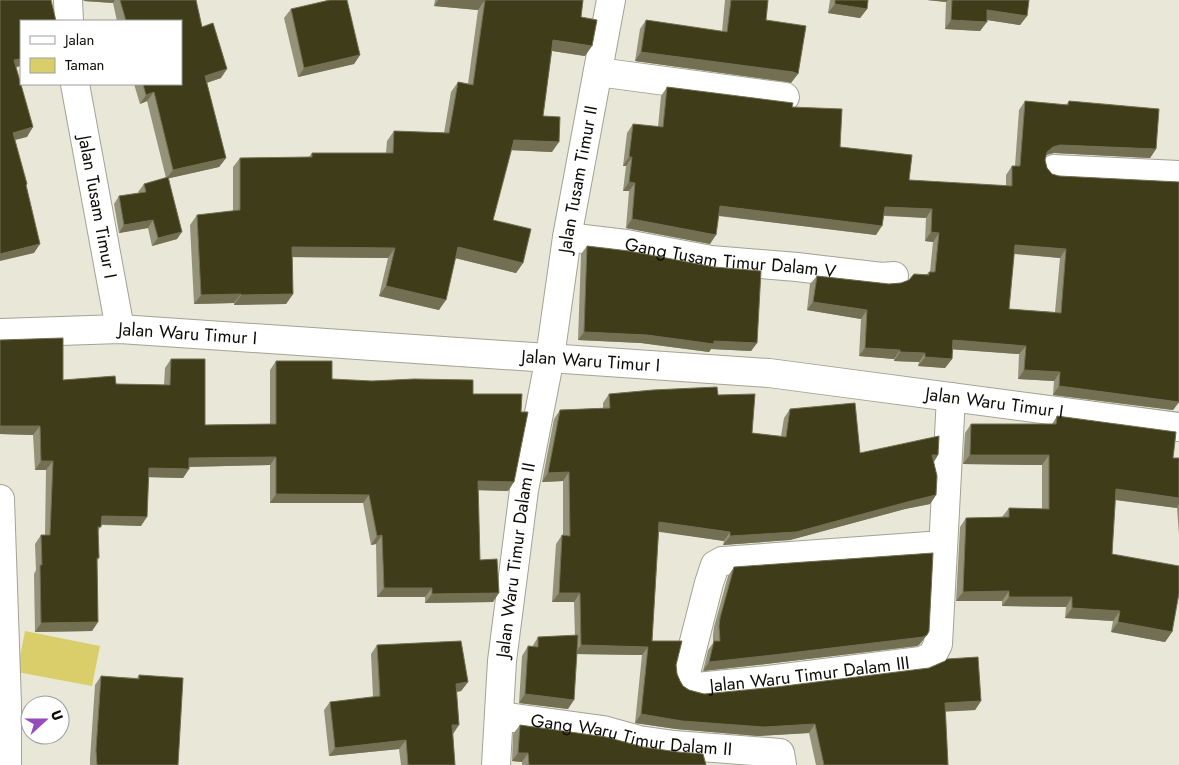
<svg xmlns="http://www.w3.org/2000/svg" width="1179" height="765" font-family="Jost,sans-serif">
	<rect width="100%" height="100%" fill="#e9e7d8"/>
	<!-- green -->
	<polygon fill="#d9ce6a" points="25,631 100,646 92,686 17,672"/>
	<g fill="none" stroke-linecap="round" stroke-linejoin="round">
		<defs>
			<g id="street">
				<polyline points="68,0 69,21"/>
				<polyline points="598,72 785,97"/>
				<path id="s1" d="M75 84 120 329"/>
				<polyline points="1054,169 1179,175"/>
				<path id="s2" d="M567 237 626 244 711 260 797 267 882 277 894 276"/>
				<path id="s3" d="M0 333 120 329 769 373 1179 427"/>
				<polyline points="0,499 7,704 7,765"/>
				<path id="s4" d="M943 545 722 561 715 565 709 583 685 677 688 684 697 687 768 680 921 661 932 656 938 644 951 397"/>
				<path id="s5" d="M499 716 603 730 639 740 674 745 780 753 782 765"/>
				<path id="s6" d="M496 765 502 661 524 490 550 357 567 237 611 0"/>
			</g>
		</defs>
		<!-- street casing -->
		<use href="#street" stroke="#a3a293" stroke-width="30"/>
		<!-- street -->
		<use href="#street" stroke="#fff" stroke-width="28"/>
	</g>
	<!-- wall -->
	<g fill="#949279" fill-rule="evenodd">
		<polygon points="83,0 196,0 202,27 221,78 207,83 226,158 219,167 169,178 177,239 152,246 148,228 119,233 114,204 119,196 139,193 138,192 144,184 166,178 147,101 140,104 134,84 181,84 181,21 117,21 113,3 84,1"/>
		<polygon points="435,0 583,0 581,17 585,56 552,51 543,116 552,152 511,150 493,220 523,263 516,273 455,258 439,310 379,296 388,258 292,257 293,294 286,304 234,305 234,303 194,304 190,225 197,215 233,211 233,167 240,158 309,157 312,153 386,153 387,141 394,131 444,133 451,92 458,82 468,84 478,10 434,6"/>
		<polygon points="725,0 768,0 766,20 791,83 787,82 635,61 640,29 646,20 722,32"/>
		<polygon points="830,0 868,0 867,9 860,18 828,13"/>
		<polygon points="927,0 1029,0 1027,16 1020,25 987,20 980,31 945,29 946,2"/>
		<polygon points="291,9 360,55 354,64 298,77 284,18"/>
		<path d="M667 87 792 107 840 147 909 180 1006 186V175L1012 166H1015L1019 110 1025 101 1066 105 1069 101 1156 149 1150 158 1054 153 1046 155 1045 160 1047 168 1052 174 1179 208V402L1173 410 1053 395 1054 381 1018 379 1019 354 952 349V359L945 368 918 366 919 362 894 361V359L859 356 861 319 807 310 810 284 817 276 889 284 901 283 927 274 929 272H930L933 242 925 241 926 218 884 216 876 235 718 216 710 244 626 228 629 191H623L626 166H623L627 133 633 124 658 127 661 96ZM1014 254 1060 258 1055 312 1009 309Z"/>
		<polygon points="587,246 757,343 751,351 711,349 709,352 641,343 578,340 581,254"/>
		<polygon points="0,340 63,380 116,384 164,385 165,368 171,359 205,425 270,424 270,370 276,361 332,379 473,394 508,491 478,490 480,560 493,602 425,603 425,597 377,597 376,544 371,545 363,503 270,503 270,465 189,467 189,469 183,478 148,477 141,526 101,525 98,532 99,558 97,561 98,622 92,631 35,632 34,574 36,570 35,544 41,535 45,535 46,470 35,470 33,435 0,434"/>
		<polygon points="609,394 718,395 752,433 781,436 784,418 790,409 860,453 938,455 934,462 936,495 930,504 905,509 790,540 723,545 724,541 659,531 652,641 676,665 677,674 680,681 683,686 689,690 704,694 981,701 975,710 945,711 948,765 816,765 809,733 758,736 676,729 635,723 642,655 577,654 568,709 519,703 522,656 528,646 532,647 538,637 575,636 574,602 552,602 556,544 562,535 563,535 563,481 542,482 554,419 560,410 603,408 603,403"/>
		<polygon points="1057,416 1173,458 1179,458 1179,535 1177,508 1115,500 1112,554 1172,632 1165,642 1111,632 1113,621 1065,618 1066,607 1002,606 1002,601 956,601 960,527 966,518 1002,517 1009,508 1042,509 1042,465 963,464 965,433 971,424 1052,424"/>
		<polygon points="734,567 920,644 917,646 766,664 703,671 708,650 713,643 713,635 714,627 728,576"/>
		<polygon points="377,645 468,682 461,691 457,692 453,733 455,765 401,765 399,749 329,756 324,710 330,702 373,697 371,654"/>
		<polygon points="139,675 178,765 90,765 90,759 95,685 101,676 137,678"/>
		<polygon points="520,725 706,765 522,765 522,762 512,761 513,734"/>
	</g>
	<!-- shaded-wall -->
	<g fill="#726f53">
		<polygon points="85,0 115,0 113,3 84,1"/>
		<polygon points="438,0 485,0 478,10 434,6"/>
		<polygon points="927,0 948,0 946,2"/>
		<polygon points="835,4 867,9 860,18 828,13"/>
		<polygon points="987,10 1027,16 1020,25 981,19"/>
		<polygon points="951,20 987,22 980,31 945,29"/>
		<polygon points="553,40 592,46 585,56 546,50"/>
		<polygon points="641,52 793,72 798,74 791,83 787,82 635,61"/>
		<polygon points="360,55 354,64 298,77 304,68"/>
		<polygon points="21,59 21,66 8,69 14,60"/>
		<polygon points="227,69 221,78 199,85 205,76"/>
		<polygon points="154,92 147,101 140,104 146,95"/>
		<polygon points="33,127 27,137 7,142 13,133"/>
		<polygon points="514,140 559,142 552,152 507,150"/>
		<polygon points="1060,145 1156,149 1150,158 1054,153 1046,155 1041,161 1047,152 1053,147"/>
		<polygon points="629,157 632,157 626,166 623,166"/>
		<polygon points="226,158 219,167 166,179 173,170"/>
		<polygon points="629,182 635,183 629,191 623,191"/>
		<polygon points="720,206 882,226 876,235 714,215"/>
		<polygon points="885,207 932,209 926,218 879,215"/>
		<polygon points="632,219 716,235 710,244 626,228"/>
		<polygon points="153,220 148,228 119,233 124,225"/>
		<polygon points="182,232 177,239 152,246 158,238"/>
		<polygon points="931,232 939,233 933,242 925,241"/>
		<polygon points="40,244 34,253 0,261 0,254"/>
		<polygon points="1015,245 1066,249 1060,258 1009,253"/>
		<polygon points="292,247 395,248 388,258 285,257"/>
		<polygon points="458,247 523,263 516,273 451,257"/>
		<polygon points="386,286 446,300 439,310 379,296"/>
		<polygon points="241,294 234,303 194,304 201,295"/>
		<polygon points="293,294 286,304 234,305 241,295"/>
		<polygon points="813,302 867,310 861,319 807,310"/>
		<polygon points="584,332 647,335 757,343 751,351 711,349 709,352 641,343 578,340"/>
		<polygon points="953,340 1026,346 1019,354 947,349"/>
		<polygon points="865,348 900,350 894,359 859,356"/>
		<polygon points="900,352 925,353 919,362 894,361"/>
		<polygon points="925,357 952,359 945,368 918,366"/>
		<polygon points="1024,370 1060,372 1054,381 1018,379"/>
		<polygon points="1059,386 1179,402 1173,410 1053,395"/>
		<polygon points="0,426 40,426 33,435 0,434"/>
		<polygon points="932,455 938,455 932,464"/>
		<polygon points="970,455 1049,455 1042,465 963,464"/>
		<polygon points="276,457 270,465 183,467 189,458"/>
		<polygon points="41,461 53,461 46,470 35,470"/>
		<polygon points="149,468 189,469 183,478 143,477"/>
		<polygon points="569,472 563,481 542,482 548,473"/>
		<polygon points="478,481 514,482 508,491 472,490"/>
		<polygon points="1116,489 1179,498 1179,504 1177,508 1109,499"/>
		<polygon points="276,494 369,495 363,503 270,503"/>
		<polygon points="936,495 930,504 905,509 790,540 723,545 730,536"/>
		<polygon points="102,516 147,517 141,526 95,524"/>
		<polygon points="659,522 730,532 724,541 653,531"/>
		<polygon points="382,535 376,544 371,545 377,536"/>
		<polygon points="384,588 432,588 425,597 377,597"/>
		<polygon points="1009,591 1002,601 956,601 963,592"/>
		<polygon points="499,593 493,602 425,603 432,594"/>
		<polygon points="559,593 580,593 574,602 552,602"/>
		<polygon points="1009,597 1072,597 1066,607 1002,606"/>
		<polygon points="1072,608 1120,611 1113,621 1065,618"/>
		<polygon points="98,622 92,631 35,632 41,623"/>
		<polygon points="1118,622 1172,632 1165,642 1111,632"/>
		<polygon points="927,635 920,644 917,646 766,664 703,671 709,662"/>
		<polygon points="581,645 648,647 642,655 575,654"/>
		<polygon points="468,682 461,691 450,693 456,684"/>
		<polygon points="525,694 574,700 568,709 519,703"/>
		<polygon points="981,701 975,710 939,712 945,703"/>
		<polygon points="641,714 815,724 809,733 758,736 676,729 635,723"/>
		<polygon points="452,725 459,725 453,734"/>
		<polygon points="406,740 399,749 329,756 335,748"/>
		<polygon points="518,753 528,753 522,762 512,761"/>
	</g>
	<!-- building -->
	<g fill="#3f3c1a" stroke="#726f53" fill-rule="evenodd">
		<polygon points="0,0 51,0 56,21 21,21 21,59 14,60 33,127 13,133 27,184 26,185 40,244 0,254"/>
		<polygon points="120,0 196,0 202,27 213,23 227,69 205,76 226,158 173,170 154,92 146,95 143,84 181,84 181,21 126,21"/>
		<polygon points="330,0 347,0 360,55 304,68 291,9"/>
		<polygon points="482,0 583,0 581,17 597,20 592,46 553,40 543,116 560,117 559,142 514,140 493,220 531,229 523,263 458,247 446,300 386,286 395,248 292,247 293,294 241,295 241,294 201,295 197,215 240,210 240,158 312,157 312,153 393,153 394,131 449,133 458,82 473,85 485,0"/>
		<polygon points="731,0 768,0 766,20 806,26 798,74 793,72 641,52 646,20 727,32"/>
		<polygon points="835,0 868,0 867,9 835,4"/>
		<polygon points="952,0 1029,0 1027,16 987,10 987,22 951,20"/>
		<path d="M667 87 793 103 792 107 842 109 840 147 912 155 909 180 1012 186V166H1020L1025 101 1068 105 1069 101 1159 109 1156 149 1060 145 1053 147 1047 152 1045 160 1047 168 1052 174 1059 176 1179 182V402L1059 386 1060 372 1024 370 1026 346 953 340 952 359 925 357V353L900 352V350L865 348 867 310 813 302 817 276 889 284 901 283 909 280 914 274 929 275V272H935L939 233 931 232 932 209 885 207 882 226 720 206 716 235 632 219 635 183 629 182 632 157H629L633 124 663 127ZM1015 245 1066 249 1061 313 1009 309Z"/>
		<polygon points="168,177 182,232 158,238 153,220 124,225 119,196 146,192 144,184"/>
		<polygon points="587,246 629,251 714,267 761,271 757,343 714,341 714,344 647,335 584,332"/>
		<polygon points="63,338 63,380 115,376 116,384 170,385 171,359 205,359 205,425 276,424 276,361 332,361 332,379 372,381 414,379 473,380 473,394 522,394 521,412 528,412 514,482 478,481 480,560 497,559 499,593 432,594 432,588 384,588 382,535 377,536 369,495 276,494 276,457 189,458 189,469 149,468 147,517 102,516 101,527 98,527 99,558 97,558 98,622 41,623 40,565 42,565 41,535 50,535 53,461 41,461 40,426 0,426 0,340"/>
		<polygon points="717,387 718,395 755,394 752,433 786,437 790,409 855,403 860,453 939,436 938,455 932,455 937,476 936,495 911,501 796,532 730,536 730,532 659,522 652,641 682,641 676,665 677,674 680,681 683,686 689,690 704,694 776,687 929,668 945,661 947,659 978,657 981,701 945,703 948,765 824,765 815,724 764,727 682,721 641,714 648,647 581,645 580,593 559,593 562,535 570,536 569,472 548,473 560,410 610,408 609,394 653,390"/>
		<polygon points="1057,416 1176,432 1173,458 1179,458 1179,498 1116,489 1112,554 1179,566 1179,593 1172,632 1118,622 1120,611 1072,608 1072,597 1009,597 1009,591 963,592 966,518 1009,517 1009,508 1049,509 1049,455 970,455 971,424 1056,424"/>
		<polygon points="933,553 929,631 927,635 923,637 773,655 709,662 714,641 720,641 719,626 720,618 734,567"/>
		<polygon points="578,635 574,700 525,694 528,646 538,647 538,637"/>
		<polygon points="461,641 468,682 456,684 459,725 452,725 455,765 408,765 406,740 335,748 330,702 380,696 377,645"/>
		<polygon points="139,675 183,678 178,765 97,765 96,750 101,676 139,679"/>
		<polygon points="520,725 606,737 643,747 678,752 703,754 706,765 529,765 528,753 518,753"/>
	</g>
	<g text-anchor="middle" stroke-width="5" stroke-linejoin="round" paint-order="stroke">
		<!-- street labels -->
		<g font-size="18" fill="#0d0c07" stroke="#fff">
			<text dy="6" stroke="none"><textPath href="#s6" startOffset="592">Jalan Tusam Timur II</textPath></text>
			<text dy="6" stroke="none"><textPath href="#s1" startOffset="125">Jalan Tusam Timur I</textPath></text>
			<text dy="6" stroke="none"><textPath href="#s2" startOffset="165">Gang Tusam Timur Dalam V</textPath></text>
			<text dy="6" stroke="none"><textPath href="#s3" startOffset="188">Jalan Waru Timur I</textPath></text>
			<text dy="6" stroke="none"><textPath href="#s3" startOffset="592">Jalan Waru Timur I</textPath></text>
			<text dy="6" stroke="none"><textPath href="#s3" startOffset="998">Jalan Waru Timur I</textPath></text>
			<text dy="6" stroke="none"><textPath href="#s6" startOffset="206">Jalan Waru Timur Dalam II</textPath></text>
			<text dy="6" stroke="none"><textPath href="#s4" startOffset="476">Jalan Waru Timur Dalam III</textPath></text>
			<text dy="6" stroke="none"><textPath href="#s5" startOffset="134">Gang Waru Timur Dalam II</textPath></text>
		</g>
	</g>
	<!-- legend -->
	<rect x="20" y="20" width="162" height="65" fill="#ffffff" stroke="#9e9e9c"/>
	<rect x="30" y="36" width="25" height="8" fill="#ffffff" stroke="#9e9e9c"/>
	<text x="65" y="45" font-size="15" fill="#0d0c07">Jalan</text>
	<rect x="30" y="58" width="25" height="15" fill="#d9ce6a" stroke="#9e9e9c"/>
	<text x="65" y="70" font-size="15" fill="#0d0c07">Taman</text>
	<!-- north arrow -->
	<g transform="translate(45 720) rotate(69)"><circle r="24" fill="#ffffff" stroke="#9e9e9c"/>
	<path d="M0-4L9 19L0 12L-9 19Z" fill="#974abb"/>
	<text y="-8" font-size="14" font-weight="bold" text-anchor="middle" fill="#0d0c07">U</text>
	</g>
</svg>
